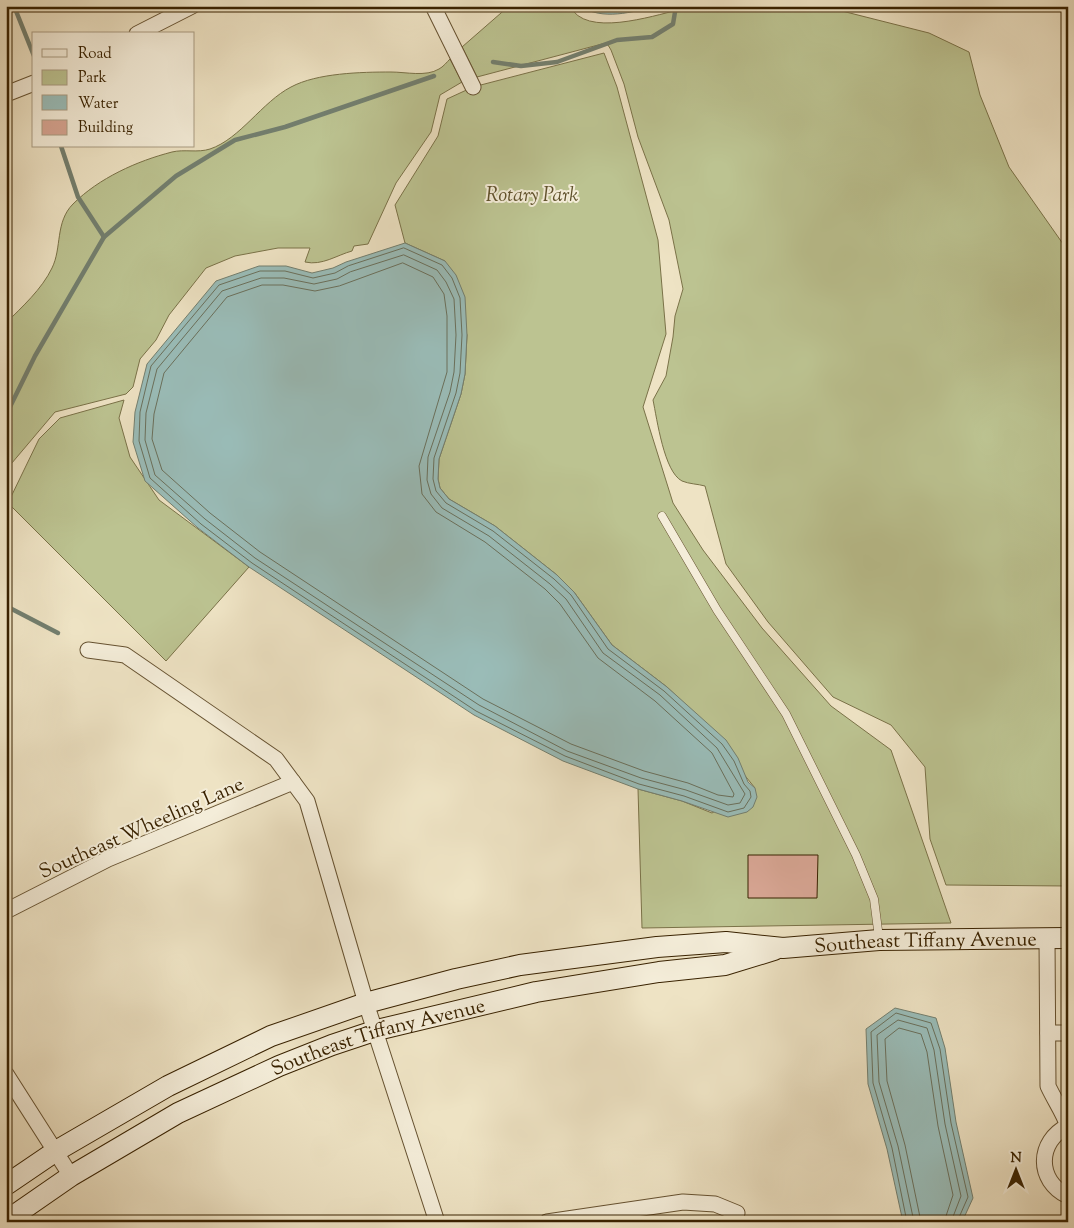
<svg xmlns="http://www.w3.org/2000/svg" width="1074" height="1228" font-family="'Sorts Mill Goudy',serif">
	<rect width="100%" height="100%" fill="#eee3c4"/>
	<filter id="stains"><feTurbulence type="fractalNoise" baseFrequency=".004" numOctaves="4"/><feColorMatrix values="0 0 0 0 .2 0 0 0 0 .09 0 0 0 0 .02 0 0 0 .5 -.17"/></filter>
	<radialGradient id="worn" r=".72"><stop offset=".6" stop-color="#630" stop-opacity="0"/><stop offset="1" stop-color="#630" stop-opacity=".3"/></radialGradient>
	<!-- green -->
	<g fill="#bcc391" stroke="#7a7248">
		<path d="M509 6H570C585 38 652 16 678 10L683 6H837L842 11 929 33 969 52 980 95 1009 167 1068 251V886L946 885 930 839 925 767 891 725 833 697 768 622 726 564 705 486C698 484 689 484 682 481 664 472 657 419 653 400L666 376 673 337 675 316 683 289 669 220 638 137 624 84 611 50 608 45 602 44 477 77 462 47Z"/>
		<polygon points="604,53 617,87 658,240 666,334 643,407 673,503 703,550 762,628 831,706 891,750 951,923 642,928 638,789 682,801 712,813 755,788 694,713 667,687 612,645 574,592 557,575 495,526 449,499 440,488 438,479 439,459 461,394 465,374 467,335 445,261 405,243 395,205 438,136 447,99 473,87"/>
		<path d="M450 59 462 82 440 95 431 132 396 183 368 244 354 246 352 251C337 255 322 266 305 262L310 248H278L235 256 206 268 169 315 156 340 140 359 133 387 126 394 55 412 6 470V323C22 307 42 289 52 268 62 248 55 222 73 204 99 178 137 161 172 152 184 149 198 153 210 149 240 139 262 102 291 87 317 73 361 72 391 72 406 72 426 77 439 69 443 67 447 62 450 59Z"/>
		<polygon points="124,400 119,418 130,457 159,500 249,567 166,661 8,503 39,439 60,418"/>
	</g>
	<!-- water -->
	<g fill="#9abdb9" stroke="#737f6f">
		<path d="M580 6H657C632 12 603 21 580 6Z"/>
		<polygon points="405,243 445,261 456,275 465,297 467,335 465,374 461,394 439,459 438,479 440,488 449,499 495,526 557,575 574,592 612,645 667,687 726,740 738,758 748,782 755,788 757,797 753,807 747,812 728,817 682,801 638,789 563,761 474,715 249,567 198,528 145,481 133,442 135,412 147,364 216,281 259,266 286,266 312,273 333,268 346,262"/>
		<polygon points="895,1008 936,1018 945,1048 956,1122 973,1198 962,1222 903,1222 887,1149 868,1084 866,1029"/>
	</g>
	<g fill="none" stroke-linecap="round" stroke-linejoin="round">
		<!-- shore -->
		<g stroke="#6a705c" stroke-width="1">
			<polygon points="404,248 442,265 452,278 460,298 462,335 460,373 456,393 434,458 433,479 436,491 446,503 493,531 554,579 571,595 608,649 664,691 722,744 734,761 744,784 750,791 751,797 744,808 728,812 684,796 639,784 565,756 476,711 252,563 201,524 150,478 139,441 140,412 151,366 219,285 260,271 285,271 313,278 335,273 348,266"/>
			<polygon points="404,255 437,270 446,282 454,299 456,335 454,372 450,392 428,457 427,480 431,494 442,508 489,536 550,584 566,599 603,653 660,695 717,748 745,794 740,803 728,805 686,790 641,778 567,751 479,705 255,558 205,519 155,475 145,440 146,413 157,369 222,291 261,278 284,278 314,284 337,279 350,272"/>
			<polygon points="403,263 433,277 444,294 447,316 447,372 419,466 422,494 436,512 485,542 545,589 560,604 598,658 655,701 712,753 734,794 733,797 718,795 688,783 644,771 571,744 483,699 260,552 210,513 162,470 152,439 154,414 164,373 227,297 262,285 283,285 315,291 339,286"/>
			<polyline points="907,1222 892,1148 873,1083 871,1032 896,1013 931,1023 940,1049 951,1123 968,1197 957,1222"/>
			<polyline points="914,1222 898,1146 879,1082 877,1035 898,1020 927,1028 934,1050 945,1124 961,1196 951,1222"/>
			<polyline points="921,1222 905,1145 887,1081 885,1039 899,1028 921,1034 927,1052 938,1126 953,1195 944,1222"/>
		</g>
		<!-- stream -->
		<g stroke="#737f6f" stroke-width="4.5">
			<polyline points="14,6 34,56"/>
			<polyline points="493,62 521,66 557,62 617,40 652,37 673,24 676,6"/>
			<polyline points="61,146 78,197 104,237"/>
			<polyline points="6,415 35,356 104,237 176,176 235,140 285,127 434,76"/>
			<polyline points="6,606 58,633"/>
		</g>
	</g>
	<!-- building -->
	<polygon fill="#d7a593" stroke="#392200" points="748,855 818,855 817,898 748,898"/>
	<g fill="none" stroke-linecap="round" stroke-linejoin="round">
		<defs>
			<polyline id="lane" points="662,516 717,610 786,714 856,855 874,899 879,938"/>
			<g id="street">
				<polyline points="433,6 473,87"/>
				<polyline points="137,34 192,6"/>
				<polyline points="6,94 34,83"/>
				<polyline points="88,650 125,655 276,759 307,801 366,1003 437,1222"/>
				<polyline points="6,911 108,859 293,782"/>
				<path d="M1047 938 1048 1086C1055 1101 1063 1112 1068 1126"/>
				<polyline points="1048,1033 1068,1033"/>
				<polyline points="6,1074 71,1176"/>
				<path d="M1068 1126C1037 1141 1036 1181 1068 1196"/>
				<polyline points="547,1222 683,1202 715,1204 737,1213"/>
			</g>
			<g id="secondary">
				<path id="s1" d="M6 1185 56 1151 168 1086 271 1036 366 1003 456 979 520 965 657 947 726 942 783 948 879 940 1068 938"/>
				<path id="s2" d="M6 1221 71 1176 178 1113 279 1066 332 1045 377 1030 536 992 659 972 725 965 774 950"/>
			</g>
		</defs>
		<!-- lane casing -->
		<use href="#lane" stroke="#665231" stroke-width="9"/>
		<!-- street casing -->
		<use href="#street" stroke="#665231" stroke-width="17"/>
		<!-- secondary casing -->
		<use href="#secondary" stroke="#392200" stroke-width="22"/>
		<!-- lane -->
		<use href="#lane" stroke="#f4edd9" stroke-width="8"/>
		<!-- street -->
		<use href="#street" stroke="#f4edd9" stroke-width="15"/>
		<!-- secondary -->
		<use href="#secondary" stroke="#f4edd9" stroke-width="20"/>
	</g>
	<g text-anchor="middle" stroke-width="4" stroke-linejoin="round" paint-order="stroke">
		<!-- park labels -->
		<g font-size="20" font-style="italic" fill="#60522c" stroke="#f4edd9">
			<text x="532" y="201">Rotary Park</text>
		</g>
		<!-- street labels -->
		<g font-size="20" fill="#392200" stroke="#f4edd9">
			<text transform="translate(141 827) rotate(-24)" y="7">Southeast Wheeling Lane</text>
			<text dy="7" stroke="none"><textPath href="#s1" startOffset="971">Southeast Tiffany Avenue</textPath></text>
			<text dy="7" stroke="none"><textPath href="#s2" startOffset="418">Southeast Tiffany Avenue</textPath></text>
		</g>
	</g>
	<!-- margin -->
	<rect width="1074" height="1228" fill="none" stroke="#eee3c4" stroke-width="25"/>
	<rect x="8" y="8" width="1059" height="1213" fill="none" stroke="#392200" stroke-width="2.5"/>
	<rect x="12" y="12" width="1049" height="1203" fill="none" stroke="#392200"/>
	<!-- legend -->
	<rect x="32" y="32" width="162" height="115" fill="#f4edd9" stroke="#a99c82"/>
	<rect x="42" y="49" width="25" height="8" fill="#f4edd9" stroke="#a99c82"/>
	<text x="78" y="58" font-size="15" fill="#392200">Road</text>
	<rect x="42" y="70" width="25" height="15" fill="#bcc391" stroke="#a99c82"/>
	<text x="78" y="82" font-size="15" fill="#392200">Park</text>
	<rect x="42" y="95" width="25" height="15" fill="#9abdb9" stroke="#a99c82"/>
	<text x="78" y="108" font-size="15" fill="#392200">Water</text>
	<rect x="42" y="120" width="25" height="15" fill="#d7a593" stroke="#a99c82"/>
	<text x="78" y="132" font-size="15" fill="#392200">Building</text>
	<!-- north arrow -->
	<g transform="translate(1016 1170)" stroke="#f4edd9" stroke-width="4" paint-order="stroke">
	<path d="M0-4L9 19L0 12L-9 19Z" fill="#392200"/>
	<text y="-8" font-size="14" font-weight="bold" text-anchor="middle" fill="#392200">N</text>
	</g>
	<rect width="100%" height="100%" filter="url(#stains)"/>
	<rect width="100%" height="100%" fill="url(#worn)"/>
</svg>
